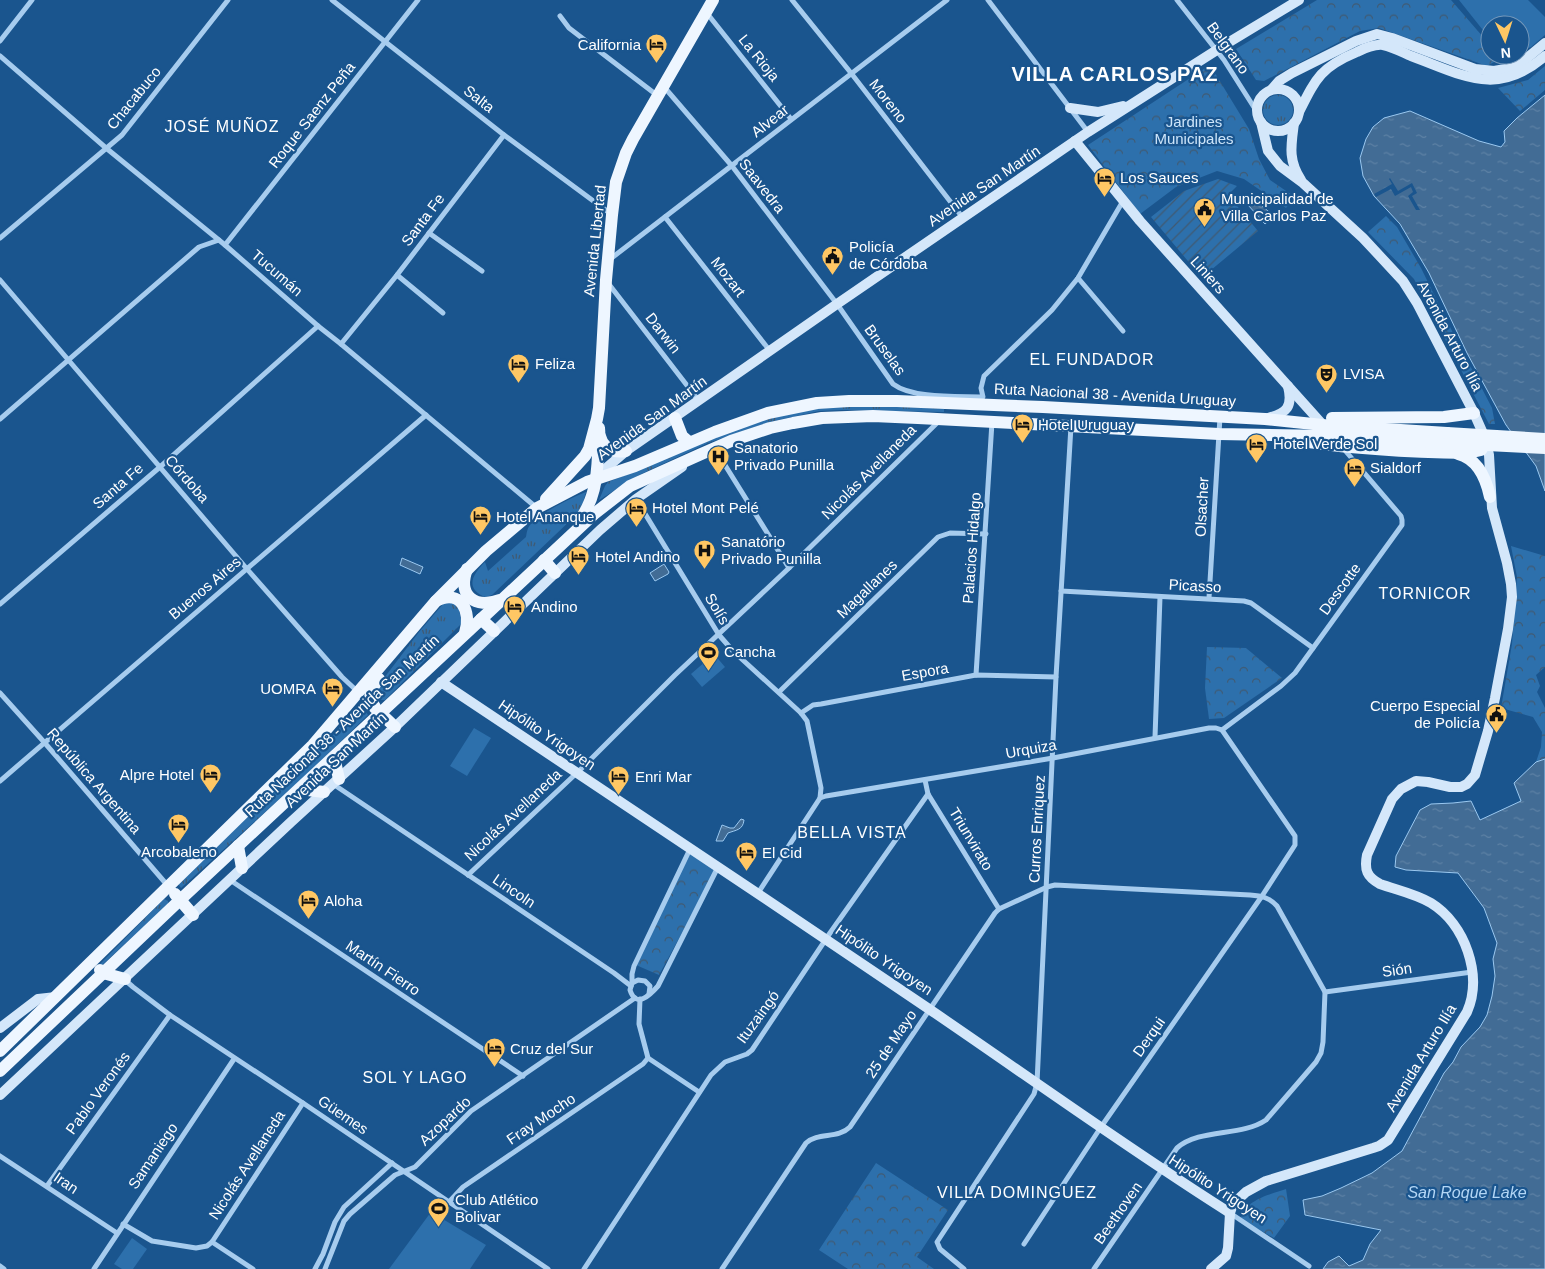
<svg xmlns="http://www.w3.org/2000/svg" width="1545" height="1269" font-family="Arial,sans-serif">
	<defs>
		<pattern id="grass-tufts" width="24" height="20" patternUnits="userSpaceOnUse" patternTransform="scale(1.25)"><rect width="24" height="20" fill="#2d70ac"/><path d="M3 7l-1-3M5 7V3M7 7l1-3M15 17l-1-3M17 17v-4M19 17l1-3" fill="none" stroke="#405a72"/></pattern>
		<pattern id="park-crowns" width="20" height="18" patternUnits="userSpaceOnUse" patternTransform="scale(1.25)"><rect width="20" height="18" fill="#2d70ac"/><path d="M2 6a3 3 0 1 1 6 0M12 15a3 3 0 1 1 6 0" fill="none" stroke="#405a72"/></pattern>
		<pattern id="garden-furrows" width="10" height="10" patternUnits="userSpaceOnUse" patternTransform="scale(1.25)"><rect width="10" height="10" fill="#2d70ac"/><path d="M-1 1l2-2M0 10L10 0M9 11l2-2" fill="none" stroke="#405a72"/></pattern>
		<pattern id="water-ripples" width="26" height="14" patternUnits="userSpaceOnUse" patternTransform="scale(1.25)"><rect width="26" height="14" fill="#426c95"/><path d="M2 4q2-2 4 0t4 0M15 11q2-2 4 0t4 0" fill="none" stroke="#5e82a5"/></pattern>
	</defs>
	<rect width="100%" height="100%" fill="#1a558e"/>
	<!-- grass -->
	<g fill="url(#grass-tufts)">
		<circle cx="1278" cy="110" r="15"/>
		<path d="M863 405 944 409V412L842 410 819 411 769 422 708 443 641 474 599 500 605 486 608 482C661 462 710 434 765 419 797 410 830 407 863 405Z"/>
		<path d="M586 492 582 506 575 516 492 595 485 597C464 588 473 574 485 562L488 571 526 537C527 532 527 529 530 525 537 515 574 496 586 492Z"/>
		<polygon points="449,602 458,605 462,623 385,700 378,700 375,690 419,632 444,603"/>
		<polygon points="360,704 368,715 306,775 181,888 179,885 179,883 334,734"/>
		<polygon points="164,899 168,901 168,904 101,966 100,964"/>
	</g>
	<!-- park -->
	<g fill="url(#park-crowns)">
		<polygon points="1317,0 1451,0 1490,45 1490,55 1499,55 1501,58 1487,66 1379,28 1360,31 1264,81 1256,80 1236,49"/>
		<polygon points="1210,65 1249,129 1259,159 1270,180 1295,197 1286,208 1244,179 1217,171 1176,187 1140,214 1088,145"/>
		<polygon points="1545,66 1545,90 1520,111 1498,88 1528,80"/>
		<polygon points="1386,216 1397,227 1421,268 1451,329 1492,408 1495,424 1489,424 1414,279 1368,232"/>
		<polygon points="1511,546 1545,556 1545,667 1536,675 1540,686 1537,692 1545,708 1545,759 1536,762 1541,747 1542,732 1533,717 1501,708 1512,644 1517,577"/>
		<polygon points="1207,647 1246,648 1282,678 1224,718 1209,719 1205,688"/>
		<polygon points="690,848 718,867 659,975 636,965"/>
		<polygon points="876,1163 948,1210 917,1257 934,1269 848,1269 819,1250"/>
		<path d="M1286 1189 1290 1216 1274 1238 1249 1224 1241 1218C1245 1200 1271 1194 1286 1189Z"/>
	</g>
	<!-- garden -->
	<polygon fill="url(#garden-furrows)" points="1218,179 1237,186 1228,195 1258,231 1205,275 1198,273 1151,217 1184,191"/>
	<!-- pitch -->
	<g fill="#2d70ac">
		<polygon points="1459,0 1528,0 1545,17 1545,35 1531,47 1520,51 1520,25 1490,25 1490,39"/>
		<polygon points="714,654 725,667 702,687 691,674"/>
		<polygon points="474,728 491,738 467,776 450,766"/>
		<polygon points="431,1212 486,1245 470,1269 389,1269"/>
		<polygon points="132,1238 147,1249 133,1269 122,1269 114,1264"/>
	</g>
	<!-- water -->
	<g fill="url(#water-ripples)" stroke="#9ac8f0">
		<polygon points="1545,95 1545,491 1536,466 1506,425 1467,353 1429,273 1400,224 1374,196 1363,176 1360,158 1366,139 1373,127 1384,118 1410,111 1479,141 1501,147 1505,142 1504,131 1517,118"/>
		<polygon points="1255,200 1274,216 1265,224 1248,205"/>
		<polygon points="402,558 423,567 420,574 400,565"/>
		<polygon points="664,564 669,572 668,574 655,581 650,573"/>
		<polygon points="1545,759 1545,1269 1323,1269 1328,1262 1339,1256 1349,1266 1363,1260 1370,1244 1381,1230 1305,1215 1303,1200 1322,1196 1341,1188 1372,1173 1402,1151 1444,1073 1453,1062 1461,1047 1480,1027 1487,1015 1492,996 1495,976 1493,959 1497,943 1484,908 1458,873 1406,870 1395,867 1396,856 1420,810 1431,804 1453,803 1471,801 1480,820 1521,801 1514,783 1536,762"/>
		<path d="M741 819 744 820C743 830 736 830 728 833L723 841H716L722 825 730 828H734Z"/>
	</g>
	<!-- pier -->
	<polygon fill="#1a558e" points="1390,178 1398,191 1412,183 1417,193 1412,196 1420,210 1416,210 1408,196 1413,192 1411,187 1395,196 1391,189 1376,197 1374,194 1392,184 1389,179"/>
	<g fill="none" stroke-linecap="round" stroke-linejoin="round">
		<!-- street -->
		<g stroke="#a7ccee" stroke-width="5">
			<polyline points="332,0 504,135 611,214"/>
			<polyline points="792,0 851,73 963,218"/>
			<polyline points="988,0 1088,132"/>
			<polyline points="1177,0 1224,60 1257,112"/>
			<polyline points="706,12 791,119"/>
			<polyline points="560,16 569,28 658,96"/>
			<polyline points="0,41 32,0"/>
			<polyline points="0,56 106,148 225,245 318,326 341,344 537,508"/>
			<path d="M665 88 732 166 837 304 893 384C913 399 958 396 983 397L981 388 984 376 1052 310 1078 278 1123 201"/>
			<polyline points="665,217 770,351"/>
			<polyline points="429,233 482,271"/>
			<polyline points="0,238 122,135 228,0"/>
			<polyline points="225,245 418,0"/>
			<polyline points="609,260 947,0"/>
			<polyline points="397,275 443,313"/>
			<polyline points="1078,278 1123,331"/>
			<polyline points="0,280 247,569 342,677 357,691"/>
			<polyline points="608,283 699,401"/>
			<polyline points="341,344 397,275 504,135"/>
			<polyline points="0,419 199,247 219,240"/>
			<polyline points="715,449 789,568"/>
			<polyline points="636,499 719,635 733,651 801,713 807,721 821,788 820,798"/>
			<polyline points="1061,591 1244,601 1251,603 1313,648"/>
			<polyline points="1209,598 1220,417"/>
			<polyline points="0,604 160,467 318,326"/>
			<polyline points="976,675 992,422"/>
			<polyline points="779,692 938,537 950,533 986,534"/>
			<polyline points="0,693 44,742 168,886"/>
			<polyline points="801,713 813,705 821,704 976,675 1056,677"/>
			<polyline points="1222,730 1281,686 1295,673 1402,525 1402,520 1401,516 1343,448"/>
			<polyline points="1155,737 1160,597"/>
			<polyline points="925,780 928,794 999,909"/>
			<polyline points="0,781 426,415"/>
			<polyline points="333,784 614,973 631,986"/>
			<path d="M690 849 634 966 632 974V983L630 990C636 1009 650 995 658 986L718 867"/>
			<polyline points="468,875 582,768 675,675 789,568 939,421"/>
			<polyline points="230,880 523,1076"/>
			<polyline points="758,893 820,798 826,796 1053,758 1209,728 1216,728 1222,730 1295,836 1295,845 1262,896 1101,1127 1024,1244"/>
			<polyline points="125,980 133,987 170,1015 303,1103 548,1269"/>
			<polyline points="632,983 638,980 645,981 650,986 649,994"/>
			<polyline points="1325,992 1472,972"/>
			<polyline points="640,999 639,1024 648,1058 699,1092"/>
			<polyline points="0,1156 117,1233"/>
			<polyline points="47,1186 170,1015"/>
			<polyline points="449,1202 463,1187 643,1064 648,1058"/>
			<polyline points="1230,1213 1309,1266"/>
			<polyline points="123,1224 152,1241 196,1248 207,1246 212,1242 303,1103"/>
			<polyline points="212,1242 253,1269"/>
			<polyline points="0,1266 4,1269"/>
			<polyline points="94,1269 234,1059"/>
			<polyline points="315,1269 323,1254 335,1222 344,1207 392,1163"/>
			<polyline points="325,1269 344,1221 350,1214 395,1175 415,1167 471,1111 635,998"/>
			<polyline points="584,1269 711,1075 725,1062 747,1054 752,1050 830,933 928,794"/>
			<path d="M722 1269 806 1143C818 1132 838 1139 850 1127L995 913 999 909 1047 887 1055 885 1250 895C1261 896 1269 897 1277 906L1325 992 1323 1042 1321 1053 1316 1062 1266 1120C1241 1137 1200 1128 1177 1148L1094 1269"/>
			<polyline points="964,1269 940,1249 937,1242 1034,1094 1037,1083 1056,677 1071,426"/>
		</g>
		<!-- secondary -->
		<g stroke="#d4e7fa" stroke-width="10">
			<polyline points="1272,89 1279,81 1292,73 1356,41 1377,34 1392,38 1475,69 1494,71 1511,68 1521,63 1545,43"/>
			<circle cx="1278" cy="110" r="21"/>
			<polyline points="1070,108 1098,112 1123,106"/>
			<path d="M1299 112C1316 78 1321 67 1357 52 1365 48 1374 44 1383 45 1393 47 1402 52 1411 56 1463 75 1497 98 1545 56"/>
			<path d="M1294 123C1291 146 1288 160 1301 180"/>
			<polyline points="1075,141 1140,221 1323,425"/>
			<path d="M1268 418C1287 413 1293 407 1288 386"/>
			<polyline points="596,478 604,470 626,451 837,304 1088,132 1231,41 1299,0"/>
			<path d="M441 682C604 791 767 899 929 1009 1029 1077 1127 1148 1230 1213"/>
			<polyline points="0,1028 38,999 56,997"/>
			<polyline points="0,1095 291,822 395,727 600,530 636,499 682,467"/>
			<path d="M1211 1269 1226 1256 1228 1248 1230 1213 1233 1204 1246 1192 1266 1181 1373 1148 1379 1146 1388 1140 1467 1012C1483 975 1465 924 1431 903 1416 894 1397 890 1380 884 1367 877 1364 870 1367 855L1392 799 1401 789 1416 781 1428 782 1450 787H1461L1467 784 1475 775 1488 731 1495 698 1508 629 1512 597 1511 584 1507 563 1492 508 1489 455 1485 438 1474 413 1417 303 1403 281 1363 238 1303 183 1280 166 1268 151 1261 122"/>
		</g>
		<!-- primary -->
		<g stroke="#eef6ff" stroke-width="12">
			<polyline points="675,418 682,436 689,442"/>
			<polyline points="1332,418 1444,417 1474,413"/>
			<path d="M600 436C603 449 613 453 626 451"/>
			<path d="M1309 442C1362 450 1415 452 1468 453L1481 450 1486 443"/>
			<path d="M1458 454C1478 459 1486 478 1490 497"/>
			<polyline points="546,499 585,456 589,449 597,419 599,408 606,280 612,215 616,182 626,153 633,139 713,0"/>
			<path d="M579 521C594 501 597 479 598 455 599 446 600 437 599 428"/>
			<polyline points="544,560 555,573"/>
			<path d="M467 569C457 596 475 609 500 600"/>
			<path d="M436 601C461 588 472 612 465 633"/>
			<polyline points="481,619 494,631"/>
			<path d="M375 707C367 695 370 690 379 679"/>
			<polyline points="375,708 395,727"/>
			<polyline points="334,757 339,779"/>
			<polyline points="300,789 324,792"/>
			<polyline points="238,846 242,868"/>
			<polyline points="175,894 193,915"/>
			<polyline points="100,970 103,973 125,979"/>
			<polyline points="0,1051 313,745 436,601 486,551 537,508 587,482 635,466 715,432 768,413 817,403 849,401 897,401 1043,407 1265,419 1323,425 1447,433"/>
			<polyline points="0,1071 180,900 594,514 630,486 699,455 731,441 770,428 793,423 822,418 873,416 918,418 1219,434 1329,436 1448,443"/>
		</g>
		<!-- primary-bridge -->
		<g stroke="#eef6ff" stroke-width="12">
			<polyline points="1447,433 1545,439"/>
			<polyline points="1448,443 1545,448"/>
		</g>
	</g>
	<!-- icons -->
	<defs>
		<symbol id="hotel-pin" viewBox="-11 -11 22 30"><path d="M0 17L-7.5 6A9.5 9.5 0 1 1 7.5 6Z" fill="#ffc764" stroke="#1a558e"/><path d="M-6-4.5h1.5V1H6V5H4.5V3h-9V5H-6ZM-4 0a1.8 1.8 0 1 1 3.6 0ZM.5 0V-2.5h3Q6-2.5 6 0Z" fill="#111"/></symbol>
		<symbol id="civic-pin" viewBox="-11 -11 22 30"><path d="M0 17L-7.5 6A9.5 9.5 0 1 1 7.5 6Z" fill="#ffc764" stroke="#1a558e"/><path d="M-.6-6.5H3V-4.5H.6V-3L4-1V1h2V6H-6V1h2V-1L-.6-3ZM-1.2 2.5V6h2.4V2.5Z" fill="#111"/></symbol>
		<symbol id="theatre-pin" viewBox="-11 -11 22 30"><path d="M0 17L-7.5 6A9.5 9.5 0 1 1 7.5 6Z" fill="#ffc764" stroke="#1a558e"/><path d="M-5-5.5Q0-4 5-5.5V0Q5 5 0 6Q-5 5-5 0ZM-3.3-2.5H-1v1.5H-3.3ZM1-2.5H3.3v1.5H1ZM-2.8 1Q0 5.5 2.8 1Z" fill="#111"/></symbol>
		<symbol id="hospital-pin" viewBox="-11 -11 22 30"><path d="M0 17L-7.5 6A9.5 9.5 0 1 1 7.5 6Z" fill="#ffc764" stroke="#1a558e"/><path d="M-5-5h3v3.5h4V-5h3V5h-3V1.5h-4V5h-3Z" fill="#111"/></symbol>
		<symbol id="stadium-pin" viewBox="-11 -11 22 30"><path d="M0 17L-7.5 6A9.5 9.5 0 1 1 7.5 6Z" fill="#ffc764" stroke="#1a558e"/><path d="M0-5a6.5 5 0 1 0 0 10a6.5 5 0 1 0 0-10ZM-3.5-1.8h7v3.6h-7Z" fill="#111"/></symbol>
	</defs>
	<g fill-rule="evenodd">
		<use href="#hotel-pin" x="644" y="32" width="25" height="34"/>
		<use href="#hotel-pin" x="1092" y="166" width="25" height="34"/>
		<use href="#civic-pin" x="1192" y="196" width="25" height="34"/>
		<use href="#civic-pin" x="820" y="244" width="25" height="34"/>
		<use href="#hotel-pin" x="506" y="352" width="25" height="34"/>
		<use href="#theatre-pin" x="1314" y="362" width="25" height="34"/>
		<use href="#hotel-pin" x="1010" y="412" width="25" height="34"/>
		<use href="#hotel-pin" x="1244" y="432" width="25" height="34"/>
		<use href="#hospital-pin" x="706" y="444" width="25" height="34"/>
		<use href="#hotel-pin" x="1342" y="456" width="25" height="34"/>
		<use href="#hotel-pin" x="624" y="496" width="25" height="34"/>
		<use href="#hotel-pin" x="468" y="504" width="25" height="34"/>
		<use href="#hospital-pin" x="692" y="538" width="25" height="34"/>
		<use href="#hotel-pin" x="566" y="544" width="25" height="34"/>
		<use href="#hotel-pin" x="502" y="594" width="25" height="34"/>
		<use href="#stadium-pin" x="696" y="640" width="25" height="34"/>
		<use href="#hotel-pin" x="320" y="676" width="25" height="34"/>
		<use href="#civic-pin" x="1484" y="702" width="25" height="34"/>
		<use href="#hotel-pin" x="198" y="762" width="25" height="34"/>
		<use href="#hotel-pin" x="606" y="764" width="25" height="34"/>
		<use href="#hotel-pin" x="166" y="812" width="25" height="34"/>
		<use href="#hotel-pin" x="734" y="840" width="25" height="34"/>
		<use href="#hotel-pin" x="296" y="888" width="25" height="34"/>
		<use href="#hotel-pin" x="482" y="1036" width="25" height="34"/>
		<use href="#stadium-pin" x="426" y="1196" width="25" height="34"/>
	</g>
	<g text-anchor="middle" stroke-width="4.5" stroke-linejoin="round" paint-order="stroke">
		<!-- poi labels -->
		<g font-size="15" fill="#fff" stroke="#1a558e" text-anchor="start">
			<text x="641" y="50" text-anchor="end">California</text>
			<text x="1120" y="183">Los Sauces</text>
			<text x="1221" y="204">Municipalidad de<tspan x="1221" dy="17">Villa Carlos Paz</tspan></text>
			<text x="849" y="252">Policía<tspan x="849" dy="17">de Córdoba</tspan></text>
			<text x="535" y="369">Feliza</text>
			<text x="1343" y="379">LVISA</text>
			<text x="1038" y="430">Hotel Uruguay</text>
			<text x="1273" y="449">Hotel Verde Sol</text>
			<text x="734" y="453">Sanatorio<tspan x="734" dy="17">Privado Punilla</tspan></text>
			<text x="1370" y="473">Sialdorf</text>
			<text x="652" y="513">Hotel Mont Pelé</text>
			<text x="496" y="522">Hotel Ananque</text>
			<text x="721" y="547">Sanatório<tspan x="721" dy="17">Privado Punilla</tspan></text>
			<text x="595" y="562">Hotel Andino</text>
			<text x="531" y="612">Andino</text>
			<text x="724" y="657">Cancha</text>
			<text x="316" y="694" text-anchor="end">UOMRA</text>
			<text x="1480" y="711" text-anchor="end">Cuerpo Especial<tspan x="1480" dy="17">de Policía</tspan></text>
			<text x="194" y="780" text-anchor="end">Alpre Hotel</text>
			<text x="635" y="782">Enri Mar</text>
			<text x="179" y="857" text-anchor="middle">Arcobaleno</text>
			<text x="762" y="858">El Cid</text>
			<text x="324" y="906">Aloha</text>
			<text x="510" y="1054">Cruz del Sur</text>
			<text x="455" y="1205">Club Atlético<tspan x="455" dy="17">Bolivar</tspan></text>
		</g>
		<!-- street labels -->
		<g font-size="15" fill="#fff" stroke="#1a558e">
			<text transform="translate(1228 48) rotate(54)" y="5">Belgrano</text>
			<text transform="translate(759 58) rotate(51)" y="5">La Rioja</text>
			<text transform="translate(134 98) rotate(-51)" y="5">Chacabuco</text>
			<text transform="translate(479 99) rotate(38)" y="5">Salta</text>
			<text transform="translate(888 101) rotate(52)" y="5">Moreno</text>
			<text transform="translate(312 115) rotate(-52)" y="5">Roque Saenz Peña</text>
			<text transform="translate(770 121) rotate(-38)" y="5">Alvear</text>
			<text transform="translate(762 186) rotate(52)" y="5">Saavedra</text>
			<text transform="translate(984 186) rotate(-34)" y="5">Avenida San Martín</text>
			<text transform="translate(423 220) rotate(-53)" y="5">Santa Fe</text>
			<text transform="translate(595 241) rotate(-84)" y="5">Avenida Libertad</text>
			<text transform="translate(277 273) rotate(41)" y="5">Tucumán</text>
			<text transform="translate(1208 275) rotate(48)" y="5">Liniers</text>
			<text transform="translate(728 277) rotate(52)" y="5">Mozart</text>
			<text transform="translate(663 333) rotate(52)" y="5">Darwin</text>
			<text transform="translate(1450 336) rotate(62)" y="5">Avenida Arturo Ilía</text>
			<text transform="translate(885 350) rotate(54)" y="5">Bruselas</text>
			<text transform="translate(1115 395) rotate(3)" y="5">Ruta Nacional 38 - Avenida Uruguay</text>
			<text transform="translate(652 418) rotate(-36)" y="5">Avenida San Martín</text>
			<text transform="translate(869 472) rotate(-45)" y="5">Nicolás Avellaneda</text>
			<text transform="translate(187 479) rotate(49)" y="5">Córdoba</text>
			<text transform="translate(118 486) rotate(-41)" y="5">Santa Fe</text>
			<text transform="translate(1202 507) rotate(-87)" y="5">Olsacher</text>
			<text transform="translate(972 548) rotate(-86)" y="5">Palacios Hidalgo</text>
			<text transform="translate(1195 586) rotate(3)" y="5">Picasso</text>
			<text transform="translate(205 588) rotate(-40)" y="5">Buenos Aires</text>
			<text transform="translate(867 589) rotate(-44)" y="5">Magallanes</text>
			<text transform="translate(1340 589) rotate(-54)" y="5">Descotte</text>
			<text transform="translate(717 609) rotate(59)" y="5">Solís</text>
			<text transform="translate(925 672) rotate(-10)" y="5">Espora</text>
			<text transform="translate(342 726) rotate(-43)" y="5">Ruta Nacional 38 - Avenida San Martín</text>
			<text transform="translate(547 735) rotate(34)" y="5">Hipólito Yrigoyen</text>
			<text transform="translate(1031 749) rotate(-10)" y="5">Urquiza</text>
			<text transform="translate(336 760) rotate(-43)" y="5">Avenida San Martín</text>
			<text transform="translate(94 781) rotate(49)" y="5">República Argentina</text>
			<text transform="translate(513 815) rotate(-43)" y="5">Nicolás Avellaneda</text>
			<text transform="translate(1037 829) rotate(-87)" y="5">Curros Enriquez</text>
			<text transform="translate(971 839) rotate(59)" y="5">Triunvirato</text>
			<text transform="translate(514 891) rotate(34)" y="5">Lincoln</text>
			<text transform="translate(884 960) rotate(34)" y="5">Hipólito Yrigoyen</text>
			<text transform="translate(383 968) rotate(34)" y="5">Martín Fierro</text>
			<text transform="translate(1397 970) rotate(-8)" y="5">Sión</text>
			<text transform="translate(758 1017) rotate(-54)" y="5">Ituzaingó</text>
			<text transform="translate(1149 1037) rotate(-55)" y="5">Derqui</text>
			<text transform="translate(891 1044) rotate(-56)" y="5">25 de Mayo</text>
			<text transform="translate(1421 1058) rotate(-59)" y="5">Avenida Arturo Ilía</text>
			<text transform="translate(98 1093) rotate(-54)" y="5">Pablo Veronés</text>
			<text transform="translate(343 1115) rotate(34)" y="5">Güemes</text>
			<text transform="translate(541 1119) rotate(-34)" y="5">Fray Mocho</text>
			<text transform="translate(445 1121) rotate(-43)" y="5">Azopardo</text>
			<text transform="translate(153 1156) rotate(-56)" y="5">Samaniego</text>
			<text transform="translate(247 1165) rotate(-57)" y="5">Nicolás Avellaneda</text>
			<text transform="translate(66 1183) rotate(34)" y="5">Iran</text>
			<text transform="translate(1218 1189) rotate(33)" y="5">Hipólito Yrigoyen</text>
			<text transform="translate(1118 1213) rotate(-55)" y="5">Beethoven</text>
		</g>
		<!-- park labels -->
		<g font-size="15" fill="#cde5fa" stroke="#1a558e">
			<text x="1194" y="127">Jardines<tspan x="1194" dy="17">Municipales</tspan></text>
		</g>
		<!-- neighbourhood labels -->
		<g font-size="16" letter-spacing="1" fill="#fff" stroke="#1a558e">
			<text x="222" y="132">JOSÉ MUÑOZ</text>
			<text x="1092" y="365">EL FUNDADOR</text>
			<text x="1425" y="599">TORNICOR</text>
			<text x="852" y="838">BELLA VISTA</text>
			<text x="415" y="1083">SOL Y LAGO</text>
			<text x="1017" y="1198">VILLA DOMINGUEZ</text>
		</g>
		<!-- water labels -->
		<g font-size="16" font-style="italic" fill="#b3d6f5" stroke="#1a558e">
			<text x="1467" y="1198">San Roque Lake</text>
		</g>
		<!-- district labels -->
		<g font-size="20" font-weight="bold" letter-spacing="1" fill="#fff" stroke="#1a558e">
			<text x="1115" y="81">VILLA CARLOS PAZ</text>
		</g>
	</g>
	<!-- north arrow -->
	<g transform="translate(1505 40) rotate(176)"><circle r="24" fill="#1a558e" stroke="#7699bb"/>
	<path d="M0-4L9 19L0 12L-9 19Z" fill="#ffc764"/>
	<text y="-8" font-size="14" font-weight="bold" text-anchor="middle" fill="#ffffff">N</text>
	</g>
</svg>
